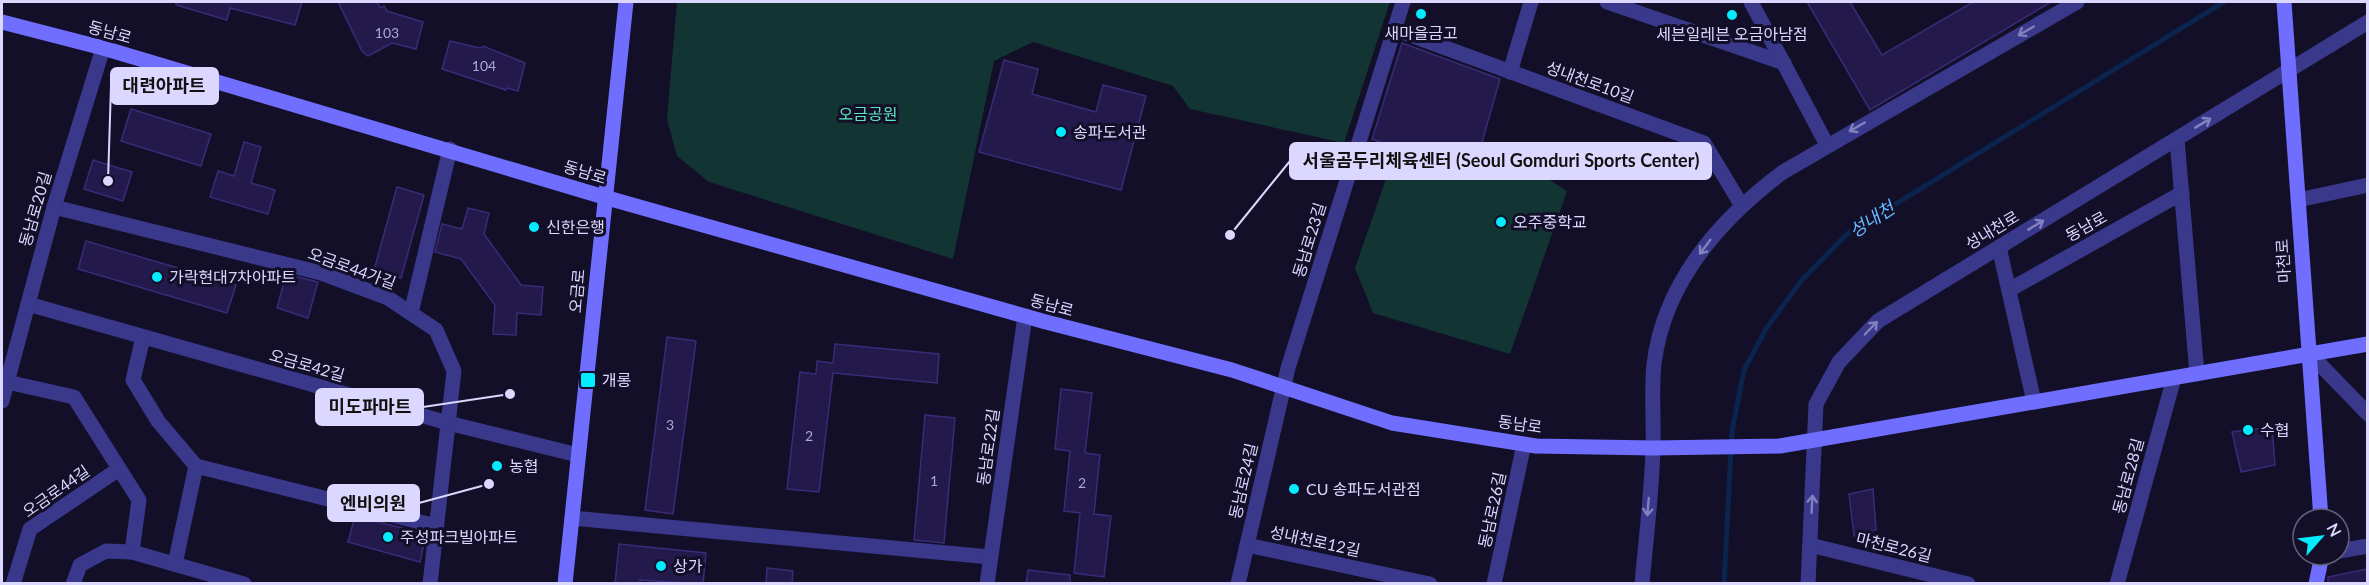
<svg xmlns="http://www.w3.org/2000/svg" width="2369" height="585" font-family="Lato,'Noto Sans KR',sans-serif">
	<rect width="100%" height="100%" fill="#130f29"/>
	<!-- green -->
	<g fill="#123432">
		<polygon points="677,2 1390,2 1344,143 1190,109 1173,86 1033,42 994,61 953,259 709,182 677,156 667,119"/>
		<polygon points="1396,150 1467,173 1479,153 1540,174 1567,191 1510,354 1373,313 1355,268"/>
	</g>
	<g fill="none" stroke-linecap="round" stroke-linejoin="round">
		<!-- stream -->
		<polyline stroke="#0a244d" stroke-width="5" points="1724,584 1732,431 1744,370 1766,329 1801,281 1847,234 2224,2"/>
	</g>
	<!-- building -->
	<g fill="#231a4b" stroke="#392b78" stroke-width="1.5">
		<polygon points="176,2 302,2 295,25 230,8 227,20 176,5"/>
		<polygon points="338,2 377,2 380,8 384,6 387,11 423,22 416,49 392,43 368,56 362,51"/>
		<polygon points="1807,2 1850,2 1882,55 1973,2 2051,2 1870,110"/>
		<polygon points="450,41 480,48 483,46 525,63 518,91 507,88 506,90 442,69"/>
		<polygon points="1402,43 1500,79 1479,153 1467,174 1372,139"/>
		<polygon points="1004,60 1038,69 1032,94 1096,112 1103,85 1146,96 1121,190 979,152"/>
		<polygon points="131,109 211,134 201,166 121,141"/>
		<polygon points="244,142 261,147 251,183 275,190 268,214 210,197 218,171 234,176"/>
		<polygon points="93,160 132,172 123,201 84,189"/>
		<polygon points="397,187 424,195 401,278 374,270"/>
		<polygon points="468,208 489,213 484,234 521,285 543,287 541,315 517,313 516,335 493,334 495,305 461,259 435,252 442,224 462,229"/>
		<polygon points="86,241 236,285 227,313 78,269"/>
		<polygon points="286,274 318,282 308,318 277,308"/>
		<polygon points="667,337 696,341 673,514 645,510"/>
		<polygon points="835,344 939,354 937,383 833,373 819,492 787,489 800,372 816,374 817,361 833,363"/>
		<polygon points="1061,389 1092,393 1085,453 1100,455 1094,514 1111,516 1104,577 1074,573 1080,513 1064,511 1070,451 1055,449"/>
		<polygon points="925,415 955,418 944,543 914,540"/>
		<polygon points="2272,427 2275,465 2241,472 2232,432"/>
		<polygon points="1873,489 1876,530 1854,536 1849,494"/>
		<polygon points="355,516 426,534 420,562 348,542"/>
		<polygon points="619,544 706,553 703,584 640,580 640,584 615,584"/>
		<polygon points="767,568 793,571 792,584 766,584"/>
		<polygon points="2367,569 2367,584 2328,584 2328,577"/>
		<polygon points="1028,570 1070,575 1070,584 1026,584"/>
	</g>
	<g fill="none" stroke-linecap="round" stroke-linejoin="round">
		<!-- street -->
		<g stroke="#39388a" stroke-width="15">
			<polyline points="1607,2 1784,63"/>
			<polyline points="1751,2 1827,145"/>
			<polyline points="1394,29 1704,143 1742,206"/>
			<polyline points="1510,72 1531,2"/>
			<polyline points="2177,139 2197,374"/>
			<polyline points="2298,200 2368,185"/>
			<polyline points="54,207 321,273 388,298 436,330 454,371 430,584"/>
			<polyline points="1999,247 2034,402"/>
			<polyline points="2009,290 2182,193"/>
			<polyline points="28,304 448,423 578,455"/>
			<polyline points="411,313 450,149"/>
			<polyline points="143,337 133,380 158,421 196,466 436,526"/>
			<polyline points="2310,354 2368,414"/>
			<polyline points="7,382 74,397 139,500 132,552"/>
			<polyline points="2,401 54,207 103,48"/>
			<polyline points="572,518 990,557"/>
			<polyline points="1247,545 1430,584"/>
			<polyline points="1810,545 1968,584"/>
			<polyline points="2339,551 2368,546"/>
			<polyline points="175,564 196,466"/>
			<polyline points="13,584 30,529 119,469"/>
			<polyline points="73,584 80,565 106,551 132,552 244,584"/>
			<polyline points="987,584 1025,316"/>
			<polyline points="1238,584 1288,368 1403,2"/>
			<polyline points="1494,584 1524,444"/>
			<path d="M1642 584C1646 538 1652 492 1653 447 1654 419 1651 391 1654 364 1664 282 1719 220 1783 172L2077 2"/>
			<polyline points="1808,584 1816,404 1839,362 1878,321 2368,22"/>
			<polyline points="2117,584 2174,378"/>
		</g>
		<!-- secondary -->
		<g stroke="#6f6eff" stroke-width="15">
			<polyline points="2284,2 2321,519"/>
			<polyline points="2,22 103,48 604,197 1046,322 1232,370 1392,423 1536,446 1653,448 1780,446 2368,344"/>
			<polyline points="565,584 626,2"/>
			<polyline points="2316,584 2322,555"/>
		</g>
	</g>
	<!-- one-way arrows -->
	<defs><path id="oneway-shaft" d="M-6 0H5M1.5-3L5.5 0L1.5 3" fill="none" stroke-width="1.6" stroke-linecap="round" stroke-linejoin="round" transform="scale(1.5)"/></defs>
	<g stroke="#8280bf">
		<use href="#oneway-shaft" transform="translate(2026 31) rotate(150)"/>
		<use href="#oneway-shaft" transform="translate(2203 123) rotate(-31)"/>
		<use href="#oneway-shaft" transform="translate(1857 127) rotate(150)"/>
		<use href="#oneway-shaft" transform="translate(2036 225) rotate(-31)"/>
		<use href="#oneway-shaft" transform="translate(1705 247) rotate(127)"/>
		<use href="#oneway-shaft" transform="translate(1871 328) rotate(-46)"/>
		<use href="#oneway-shaft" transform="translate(1812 504) rotate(-87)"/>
		<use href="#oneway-shaft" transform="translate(1648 507) rotate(95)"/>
	</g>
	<!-- markers -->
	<g fill="#03ebff" stroke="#130f29" stroke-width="2">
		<circle cx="1421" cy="14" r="6"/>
		<circle cx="1732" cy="15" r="6"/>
		<circle cx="1061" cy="132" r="6"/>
		<circle cx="1501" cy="222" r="6"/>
		<circle cx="534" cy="227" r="6"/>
		<circle cx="157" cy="277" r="6"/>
		<rect x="580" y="372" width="16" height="16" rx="3"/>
		<circle cx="2248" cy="430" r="6"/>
		<circle cx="497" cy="466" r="6"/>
		<circle cx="1294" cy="489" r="6"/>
		<circle cx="388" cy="537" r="6"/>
		<circle cx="661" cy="566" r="6"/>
	</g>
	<g text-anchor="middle" stroke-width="6" stroke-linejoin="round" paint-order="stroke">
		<!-- number labels -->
		<g font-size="14" fill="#ada8d2">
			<text x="387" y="38">103</text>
			<text x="484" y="71">104</text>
			<text x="670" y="430">3</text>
			<text x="809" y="441">2</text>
			<text x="934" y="486">1</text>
			<text x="1082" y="488">2</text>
		</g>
		<!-- street labels -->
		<g font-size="16" fill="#dbd7ff" stroke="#130f29">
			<text transform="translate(110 32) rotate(16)" y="6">동남로</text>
			<text transform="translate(1590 82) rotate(20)" y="6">성내천로10길</text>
			<text transform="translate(585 172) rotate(17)" y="6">동남로</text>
			<text transform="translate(35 209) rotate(-74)" y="6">동남로20길</text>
			<text transform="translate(2086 226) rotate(-29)" y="6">동남로</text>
			<text transform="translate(1992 230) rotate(-31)" y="6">성내천로</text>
			<text transform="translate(1309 240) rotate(-73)" y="6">동남로23길</text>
			<text transform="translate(2283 261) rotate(-93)" y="6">마천로</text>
			<text transform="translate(352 268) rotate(20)" y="6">오금로44가길</text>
			<text transform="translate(577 291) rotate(-85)" y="6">오금로</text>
			<text transform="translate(1052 305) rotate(15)" y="6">동남로</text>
			<text transform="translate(307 365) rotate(16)" y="6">오금로42길</text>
			<text transform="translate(1520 424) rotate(8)" y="6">동남로</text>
			<text transform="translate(988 447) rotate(-82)" y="6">동남로22길</text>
			<text transform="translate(2128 476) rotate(-75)" y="6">동남로28길</text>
			<text transform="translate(1243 481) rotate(-77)" y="6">동남로24길</text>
			<text transform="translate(56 491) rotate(-35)" y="6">오금로44길</text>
			<text transform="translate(1492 510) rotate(-78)" y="6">동남로26길</text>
			<text transform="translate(1315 541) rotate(12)" y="6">성내천로12길</text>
			<text transform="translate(1894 547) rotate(14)" y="6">마천로26길</text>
		</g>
		<!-- poi labels -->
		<g font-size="16" fill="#dbd7ff" stroke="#130f29" text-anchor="start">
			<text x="1421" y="39" text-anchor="middle">새마을금고</text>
			<text x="1732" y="40" text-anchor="middle">세븐일레븐 오금아남점</text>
			<text x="1073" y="138">송파도서관</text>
			<text x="1513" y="228">오주중학교</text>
			<text x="546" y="233">신한은행</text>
			<text x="169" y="283">가락현대7차아파트</text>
			<text x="602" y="386">개롱</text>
			<text x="2260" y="436">수협</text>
			<text x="509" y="472">농협</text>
			<text x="1306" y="495">CU 송파도서관점</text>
			<text x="400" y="543">주성파크빌아파트</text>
			<text x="673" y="572">상가</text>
		</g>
		<!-- park labels -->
		<g font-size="16" fill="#5ce6c0" stroke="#130f29">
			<text x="868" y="120">오금공원</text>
		</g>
		<!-- water labels -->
		<g font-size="18" font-style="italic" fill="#65bbff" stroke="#130f29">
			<text transform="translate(1872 220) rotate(-33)" y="6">성내천</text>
		</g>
	</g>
	<!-- callouts -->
	<path fill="none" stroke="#dbd7ff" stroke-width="2" d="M108 181L111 86M1230 235L1290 161M510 394L423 407M489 484L419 503"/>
	<g fill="#dbd7ff" stroke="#130f29" stroke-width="2">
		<circle cx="108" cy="181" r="6"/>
		<circle cx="1230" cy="235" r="6"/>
		<circle cx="510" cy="394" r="6"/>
		<circle cx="489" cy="484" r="6"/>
	</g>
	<g fill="#dbd7ff" stroke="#dbd7ff" stroke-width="2">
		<rect x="111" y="68" width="107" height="36" rx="6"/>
		<rect x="1290" y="143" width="421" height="36" rx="6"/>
		<rect x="316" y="389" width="107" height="36" rx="6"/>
		<rect x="328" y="485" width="91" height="36" rx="6"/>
	</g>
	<g font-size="18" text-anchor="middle" font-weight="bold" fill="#111">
		<text x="164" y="92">대련아파트</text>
		<text x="1501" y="167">서울곰두리체육센터 (Seoul Gomduri Sports Center)</text>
		<text x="370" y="413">미도파마트</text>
		<text x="373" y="510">엔비의원</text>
	</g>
	<!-- border -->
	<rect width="2369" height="585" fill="none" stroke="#dbd7ff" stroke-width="6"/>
	<!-- north arrow -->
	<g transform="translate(2321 537) rotate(62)"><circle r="28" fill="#130f29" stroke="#635f7f" stroke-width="1.5"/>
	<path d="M0-4.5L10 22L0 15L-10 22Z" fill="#03ebff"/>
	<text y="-9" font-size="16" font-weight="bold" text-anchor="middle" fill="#dbd7ff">N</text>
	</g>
</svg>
